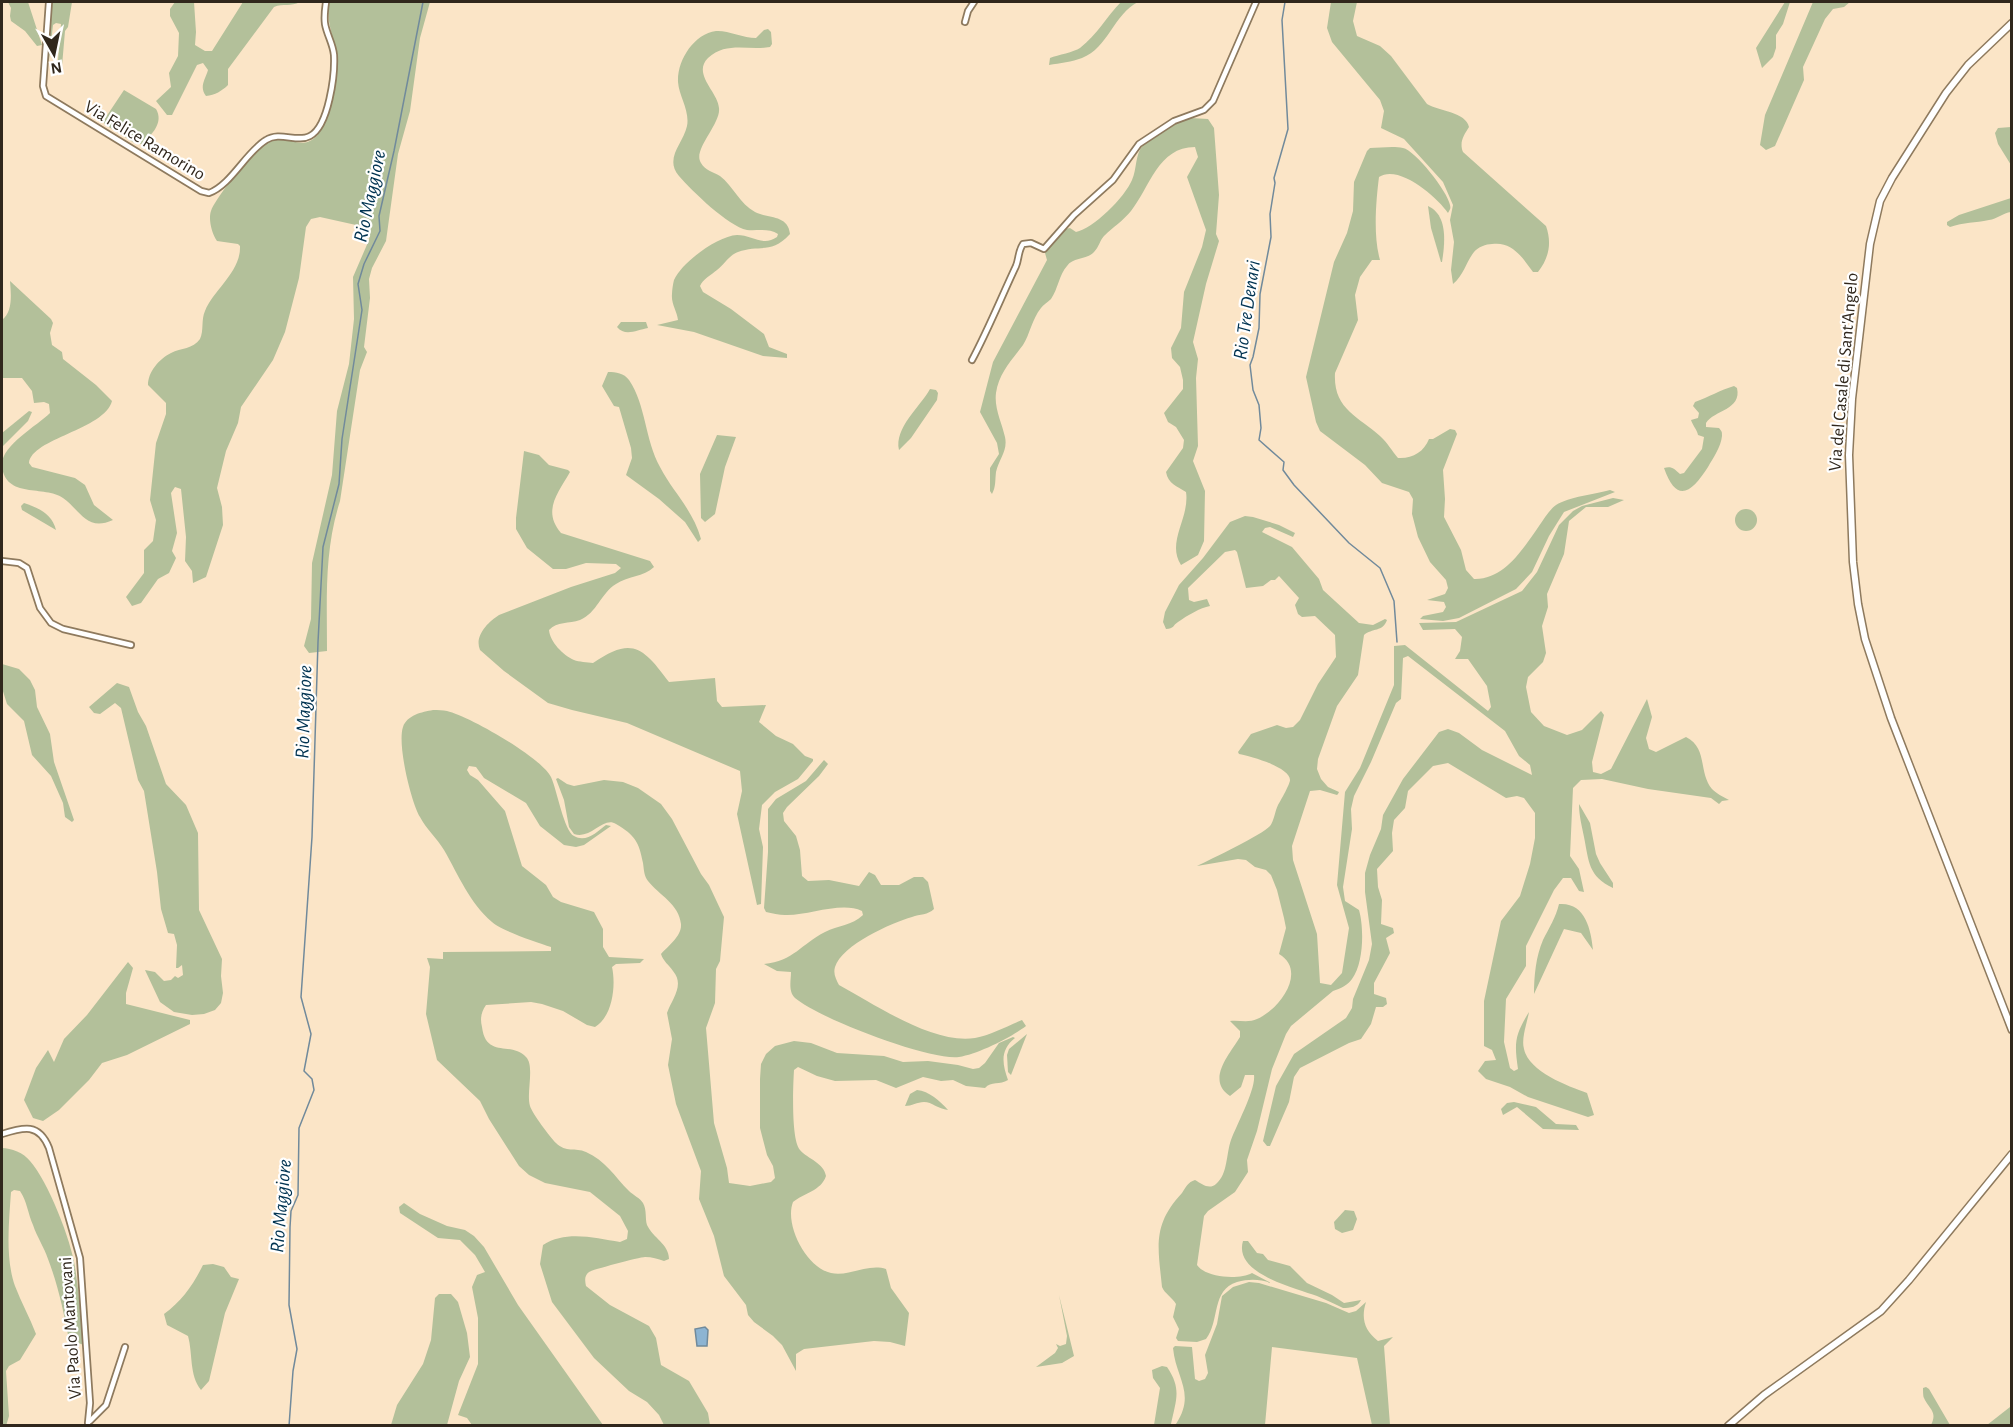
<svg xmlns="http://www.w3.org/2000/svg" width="2013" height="1427" font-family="'Alegreya Sans',sans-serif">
	<rect width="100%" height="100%" fill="#fbe5c7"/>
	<!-- green -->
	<g fill="#b3c09a">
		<polygon points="8,2 28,2 42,45 37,46 25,31 11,21 10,16 11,8"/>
		<polygon points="52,2 72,2 68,27 65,31 62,66 58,60 61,24 56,23 53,25 49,60 48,61"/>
		<path d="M175 2H194L196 32 195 45 205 51H212L243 2H300C291 7 283 3 274 7L228 69V85C222 91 215 95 206 96 199 87 205 80 208 70L203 63 197 65 172 115H167L156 101 171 87 169 73 178 56 179 33 170 16V9Z"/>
		<path d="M329 2H430L420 38 410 111 398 154 386 241 372 268 369 279 370 298 364 347 367 352 360 370 340 501C324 551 327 599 327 651L309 653 304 646 311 619 312 563 332 475 337 411 349 364 354 319 353 277 369 240 370 232 365 227 320 217 311 219 306 227 299 278 285 332 273 360 241 407 238 423 226 451 217 488 222 507 223 525 206 577 193 583 192 571 185 561 186 537 181 489 175 487 171 493 177 533 172 551 176 558 169 573 158 579 141 603 132 606 126 597 144 573V550L153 541 156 520 150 500 156 443 166 414V403L148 385C148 372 159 359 171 353 181 348 193 349 200 339 204 331 201 319 205 311 214 289 241 272 240 246L238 244 217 241C212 234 208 219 211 211 216 197 253 151 266 144 290 128 307 164 327 119 332 107 336 70 336 56 334 35 326 24 329 2Z"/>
		<path d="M1121 2H1138C1114 14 1108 48 1082 58 1072 62 1060 63 1049 65L1050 58C1058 55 1074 52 1080 48 1097 35 1107 16 1121 2Z"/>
		<path d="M1331 2H1357L1353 21 1357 36 1380 46 1391 56 1427 104C1439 111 1466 112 1469 127 1464 135 1459 142 1463 152L1546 226C1552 243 1549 258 1538 272H1533C1522 257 1512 241 1492 244 1486 244 1478 247 1474 252 1466 262 1464 275 1453 284L1451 270 1454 242 1450 220 1453 205 1443 182 1404 139 1381 128 1384 111 1380 100 1332 42 1327 28Z"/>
		<polygon points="1785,2 1790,2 1783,24 1776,35 1776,48 1773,57 1762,68 1756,48"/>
		<polygon points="1813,2 1850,2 1844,7 1833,9 1825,19 1803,67 1804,80 1775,146 1766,150 1760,145 1765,115"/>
		<path d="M768 29 771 32 772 44 770 47C748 51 727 41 708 58 692 74 718 92 719 108 721 124 692 150 701 163 705 170 713 172 720 176 733 186 740 204 755 212 768 219 788 214 790 234 771 255 759 244 738 252 729 255 724 265 717 270 711 275 703 279 700 286L703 292 731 309 764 334 769 347 787 354V358L763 356 694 332 657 325 678 320C677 311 671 304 672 294 672 290 673 284 674 280 682 262 718 236 737 235 752 235 763 247 777 237L778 234C769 228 757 231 747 230 728 226 692 191 679 176 664 158 683 144 687 126 690 111 679 96 678 82 677 60 694 34 716 31 727 30 743 38 756 38L764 30Z"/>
		<path d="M124 90 156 109C164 123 152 134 142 144H136L104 124V120Z"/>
		<path d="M1191 118 1208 119 1214 128 1219 195 1216 234 1219 241 1206 284 1193 342 1198 359 1196 378 1198 446 1193 461 1205 491 1204 541 1198 555 1181 565C1166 542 1190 518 1186 492 1177 486 1168 484 1166 472L1183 448 1184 440 1176 427 1168 422 1164 413 1183 389V380L1180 367 1172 358 1171 348 1181 328 1184 292 1202 247 1206 230 1187 177 1198 157 1195 147C1158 147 1150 187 1131 211 1123 221 1113 227 1104 236 1100 240 1099 247 1094 252 1087 260 1073 257 1067 266 1059 275 1058 289 1051 299 1048 302 1043 305 1041 308 1032 319 1030 334 1023 345 1012 360 999 373 996 393 994 408 1002 423 1005 437 1008 451 999 459 996 472 995 480 996 487 992 494L990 491V468L999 454 997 443 980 412 993 362 1047 260 1045 253 1065 229 1070 228 1076 232C1093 229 1125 197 1132 180 1137 169 1135 154 1143 145 1154 131 1175 123 1191 118Z"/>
		<polygon points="2011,127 2012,127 2011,165 1998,144 1995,133 1998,128"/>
		<path d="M1370 148C1380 148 1393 146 1403 148 1415 150 1448 192 1450 205 1451 209 1450 209 1448 213 1437 197 1399 164 1379 177 1376 201 1373 236 1380 260H1372L1360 277 1355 295 1358 320 1335 373C1333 409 1358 416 1380 436 1387 442 1392 451 1398 458 1412 459 1424 452 1429 439H1433L1450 429 1455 430 1457 434 1443 470 1445 499 1444 517 1461 550 1466 570 1474 579C1504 580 1523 549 1539 526 1544 519 1549 510 1556 505 1569 497 1595 494 1610 490L1615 492 1564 512 1549 536 1532 572 1516 589 1459 618 1443 621 1420 619 1423 616 1443 612 1446 607 1444 602 1427 600 1445 594 1448 588 1446 580 1430 562 1418 537 1412 514 1413 499 1409 492 1382 483 1365 465 1320 431 1316 422 1306 377 1334 262 1347 233 1353 211 1354 182 1367 151Z"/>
		<path d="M2011 198V212C2003 213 1997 219 1989 220 1975 223 1964 222 1950 227L1947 225V222L1959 215Z"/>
		<path d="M1428 206C1448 215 1445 243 1442 262H1441L1431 228Z"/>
		<path d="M10 281 51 319 53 323 50 333 52 345 62 352 63 359 96 385 112 401C104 430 32 438 29 463L32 467 75 478 85 485 94 505 113 520C87 532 81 511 63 498 45 485 5 499 2 466 0 446 37 426 50 413L49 404 44 402 34 403 32 391 22 378H2V320C13 312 11 294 10 281Z"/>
		<path d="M621 322H646L648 328C637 330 625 337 617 327Z"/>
		<path d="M608 372C616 372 624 373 629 380 646 405 645 440 660 467 673 492 693 510 701 539L698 542 685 522 659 499 626 475 632 458 631 448 619 407 614 406 602 386Z"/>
		<path d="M1734 386 1737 388C1742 410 1714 410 1706 423V427L1719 428C1722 432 1722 431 1722 436 1721 447 1713 458 1708 467 1692 492 1677 505 1664 468 1672 466 1674 469 1680 474L1684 473 1702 449 1704 437 1698 435C1697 430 1692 424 1691 420L1698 418 1699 413 1693 406 1695 402C1709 397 1720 390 1734 386Z"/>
		<path d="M930 389 936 390 938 393 937 400 911 438 899 450C894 428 920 407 930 389Z"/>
		<polygon points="29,411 32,412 28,421 2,447 2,433"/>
		<polygon points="717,435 736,437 725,467 715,514 705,522 701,518 700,474"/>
		<path d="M524 451 539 455 549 465 568 470 570 472C558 493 542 511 561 533L650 561 654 567C644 577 627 576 616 584 601 593 597 613 580 620 569 624 557 621 549 630 550 642 563 655 574 660 579 662 587 662 593 663 632 636 643 647 669 682L715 678 717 701 722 707 766 705 759 722 776 736 793 744 805 756 813 759V761L798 779 775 792 762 805 759 829 763 847 761 904 757 905 737 814 742 791 740 771 627 723 572 710 548 703 504 671 480 650C474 636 488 622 499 615L571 587 615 573 621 568 616 564 586 563 566 569H553L527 548 516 529V518Z"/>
		<path d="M1613 498 1624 500 1608 507H1586L1569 521 1564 554 1547 594 1548 607 1542 626 1546 653 1543 662 1528 677 1526 687 1531 712 1544 726 1567 735 1582 730 1601 711 1604 715 1592 762 1593 772 1601 774 1611 769 1647 699 1652 717 1646 738 1649 749 1656 752 1686 737C1708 748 1698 772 1712 789 1716 793 1723 797 1729 800L1722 801 1719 804 1711 798 1648 789 1602 779 1581 780 1573 788 1570 856 1579 869 1584 892 1579 891 1571 878H1563L1554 890 1526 946V966L1506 999 1504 1042 1510 1068 1514 1071 1518 1069C1514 1042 1515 1035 1529 1012 1527 1023 1521 1039 1524 1049 1529 1072 1568 1086 1587 1093L1594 1115 1588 1117 1528 1097 1510 1087 1486 1079 1478 1071 1485 1061 1496 1060 1492 1050 1484 1046V1001L1501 921 1520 896 1530 864 1535 838V813L1524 798 1517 796 1506 798 1448 763 1433 766 1408 791 1405 808 1394 820 1392 833 1393 851 1377 869 1378 887 1382 900 1381 924 1393 928 1394 933 1386 938 1390 953 1374 983V994L1386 998 1387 1004 1383 1007H1376L1371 1024 1361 1039 1349 1043 1300 1068 1294 1077 1289 1102 1270 1146H1267L1263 1141 1276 1086 1294 1054 1346 1018 1352 1008 1353 999 1369 960 1372 944 1365 892V873L1370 855 1381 829 1383 815 1403 779 1439 732 1448 729 1459 733 1482 750 1532 775 1530 765 1519 756 1505 731 1408 656 1403 658 1401 699 1396 703 1371 762 1354 796 1351 809 1352 829 1343 887 1345 901 1359 910C1364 927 1364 963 1352 979 1349 984 1340 989 1333 991L1291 1026 1286 1034 1272 1069 1257 1131 1247 1160 1248 1172 1235 1192 1208 1211 1204 1216 1197 1265C1206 1278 1239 1280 1252 1273L1271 1283C1259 1279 1249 1279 1237 1282 1211 1290 1220 1321 1206 1339L1197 1342 1178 1341 1176 1338 1179 1329 1173 1317 1176 1304C1172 1297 1165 1294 1162 1287 1158 1247 1152 1225 1182 1193 1186 1187 1188 1182 1195 1180 1202 1184 1209 1190 1216 1184 1228 1174 1226 1154 1231 1140 1237 1124 1256 1089 1254 1075H1245L1241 1087 1230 1096C1206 1080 1229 1055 1240 1037V1031L1230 1021C1239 1020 1249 1023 1257 1019 1279 1010 1308 971 1279 954L1286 928 1284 918 1277 890 1271 875 1266 870 1255 867 1246 860 1238 859 1197 866C1211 859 1262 835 1270 826 1274 821 1275 811 1278 805 1281 800 1290 784 1290 780 1290 767 1250 756 1239 754L1238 752 1251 734 1277 725 1286 728 1293 727 1300 720 1318 684 1336 657 1335 635 1315 616 1302 617 1298 614 1295 605 1299 598 1279 576 1275 580H1271L1263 586 1246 588 1237 552 1235 550 1225 552 1188 588 1189 600 1194 602 1207 599 1210 606C1200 608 1188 615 1178 622 1173 625 1174 629 1166 629L1163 622 1165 612 1179 585 1203 558 1230 522 1245 516 1253 517 1279 525 1295 533 1293 537 1270 527 1265 528 1262 532 1292 547 1319 579 1323 590 1359 623 1373 625 1385 619 1387 620C1383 632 1372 628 1364 635L1358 675 1337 706 1318 759 1317 769 1321 779 1328 787 1339 792 1338 794 1337 795 1320 790 1310 791 1292 846 1293 860 1317 934 1320 983 1331 985 1342 973 1349 928 1337 885 1345 792 1360 768 1394 685V646L1405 645 1488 711 1491 707 1487 686 1468 659H1455L1460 651 1462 637 1455 629 1423 630 1419 623 1456 622 1522 591 1537 572 1559 525 1573 511 1582 506Z"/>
		<path d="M24 503C39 508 52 514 56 530L22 510 21 506Z"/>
		<circle cx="1746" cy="520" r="11"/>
		<polygon points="2,664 19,669 30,680 35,690 37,707 50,734 54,762 74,820 72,822 65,817 63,803 51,776 32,755 24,721 7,704 2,688"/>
		<polygon points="117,683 129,687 138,712 146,726 166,784 186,805 198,833 199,910 222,959 221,976 223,993 221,1003 215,1010 204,1014 192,1015 174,1012 160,1002 145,970 155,972 164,981 171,980 175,976 178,978 183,975 182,965 178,968 176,968 177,945 174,934 168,933 161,909 157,872 144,791 138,780 121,708 115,703 100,714 94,713 89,707"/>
		<path d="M433 710C438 710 443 710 447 711 469 716 542 758 551 777 557 790 564 831 574 836 586 843 597 832 606 825L611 826 584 845 576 847 564 845 540 826 526 803 484 778 476 767 469 766 467 770 470 775 478 780 505 811 522 866 546 885 553 897 561 902 594 912 603 929V947L609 957 644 959 640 963 616 964 612 967C616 985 613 1016 595 1027L587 1025 563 1011 542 1004 531 1002 486 1005C481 1012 480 1019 482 1027 486 1059 512 1041 526 1057 535 1066 526 1093 530 1106 532 1113 550 1137 556 1143 566 1153 575 1147 586 1152 605 1160 615 1177 629 1191 633 1195 640 1198 643 1203 647 1210 645 1219 647 1225 653 1238 669 1244 669 1259L664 1261C658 1259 652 1257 645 1257 640 1257 591 1270 589 1272 584 1276 585 1281 586 1286L610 1305 649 1326 656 1338 661 1365 689 1381 708 1413 710 1425H664L659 1415 647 1402 629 1391 594 1358 552 1302 540 1264 543 1245C566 1230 595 1238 620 1242L627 1239 628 1231 620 1216 590 1192 545 1183 529 1175 519 1166 489 1119 480 1101 437 1060 426 1014 430 967 427 958 443 959V952L551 951V947C536 942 502 931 492 922 469 902 459 876 444 850 437 838 426 829 420 817 411 802 397 744 403 727 407 715 422 712 433 710Z"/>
		<path d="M824 760 828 764 819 776 787 807 783 813 784 821 796 836 800 850 802 876 808 881 829 880 859 886 869 872 875 875 881 885H899L914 877H923L928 882 934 909C928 915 920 914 912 917 891 923 842 945 835 967 833 974 836 979 839 985 874 1004 934 1045 975 1038 991 1035 1007 1026 1022 1020L1026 1026C1010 1038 978 1054 959 1057 930 1061 818 1018 795 998 788 991 791 981 791 972L777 971 764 964C794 961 801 944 825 932 838 925 852 926 863 915L862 911C841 901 808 916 785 915 779 915 772 913 766 912L764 908 768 852V809L776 799 806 781Z"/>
		<path d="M558 778 567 784 574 786 604 780 623 782 638 788 661 804 672 819 701 874 709 885 724 917 720 961 716 969 715 1003 706 1028 714 1123 727 1168 729 1183 750 1186 771 1182 775 1178 773 1166 767 1155 760 1128V1079L761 1064 766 1054 775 1046 794 1041 811 1043 837 1053 884 1056 903 1062 928 1061 958 1065 973 1069 979 1068 985 1063 999 1043 1013 1037 1015 1038C1000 1050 1002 1063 1008 1080 1000 1085 991 1081 985 1088L966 1086 953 1080 941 1081 923 1077 896 1088 876 1080 835 1081 817 1076 798 1067 794 1070C793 1086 791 1140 800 1150 808 1159 824 1163 826 1176 821 1191 804 1193 793 1202 784 1225 807 1268 831 1273 849 1277 868 1263 886 1269L891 1288 909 1313 905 1346 890 1342 874 1341 804 1349 796 1354V1371L782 1345 773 1336 754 1322 748 1315 746 1305 724 1276 714 1236 699 1199 701 1171 676 1104 668 1065 672 1039 667 1013C672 999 685 985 673 971 669 965 663 961 661 954 668 946 682 936 681 924 679 904 659 895 648 881 644 876 644 870 643 863 639 842 635 835 616 824 603 816 591 840 574 834L569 827 564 800 556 779Z"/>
		<path d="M1579 804 1590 823 1596 854 1600 863 1613 883V888C1588 876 1589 862 1584 837 1582 826 1579 816 1579 804Z"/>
		<path d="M1559 904C1585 902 1591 929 1593 950L1581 933 1564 929 1534 994C1534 976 1536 956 1543 940 1549 928 1556 917 1559 904Z"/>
		<polygon points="128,962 133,968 126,993 126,1004 190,1020 190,1024 127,1055 102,1063 89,1080 59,1110 43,1121 33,1118 24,1100 36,1068 48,1050 54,1062 64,1039 87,1015"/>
		<polygon points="1027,1034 1011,1075 1008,1072 1007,1055 1009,1049"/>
		<path d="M917 1090C929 1091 940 1101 948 1110 938 1109 932 1102 924 1102 917 1102 912 1106 905 1106L910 1094Z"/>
		<polygon points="1514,1102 1536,1107 1556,1124 1576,1125 1579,1130 1543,1129 1517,1107 1503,1115 1501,1109 1507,1103"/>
		<path d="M2 1148C11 1148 24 1153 30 1161 48 1181 71 1240 75 1267 79 1292 81 1319 84 1345L69 1340C64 1313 58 1285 48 1259 44 1247 37 1237 33 1225 28 1214 27 1201 20 1191L14 1190 11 1192C9 1221 5 1258 15 1286 21 1302 30 1318 36 1334L20 1360 9 1366 6 1371 9 1416 6 1426 2 1425Z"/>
		<polygon points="404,1203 420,1214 447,1226 465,1230 474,1236 484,1247 518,1305 603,1425 472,1425 467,1418 458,1415 478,1364 478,1318 472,1287 477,1275 485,1272 475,1255 460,1240 438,1238 400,1213 399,1207"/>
		<polygon points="1345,1210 1354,1211 1357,1219 1353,1230 1342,1233 1335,1229 1334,1222"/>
		<path d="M1243 1241H1248L1257 1253 1263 1254 1268 1260 1290 1266 1307 1283 1332 1295 1344 1303 1361 1300C1358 1307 1350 1308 1343 1308 1335 1304 1326 1300 1317 1296 1296 1288 1233 1274 1243 1241Z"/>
		<path d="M213 1264 224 1267 231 1277 239 1279 225 1313 209 1381 201 1390C189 1375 193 1354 188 1336L167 1325 164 1314C182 1301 193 1285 203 1265Z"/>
		<path d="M1249 1282 1259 1283 1326 1303 1349 1313 1356 1311 1366 1302C1361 1318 1364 1330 1378 1341L1393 1337 1384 1346 1390 1425H1372L1357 1358 1272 1347 1265 1425H1154L1160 1388 1153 1378 1152 1370 1162 1366 1167 1367C1182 1389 1176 1400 1171 1424H1176C1196 1393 1176 1379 1173 1348L1175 1346 1192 1347 1195 1379 1199 1381 1205 1379 1208 1373 1205 1355 1217 1324 1222 1296 1233 1287Z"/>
		<polygon points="439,1294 451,1294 458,1302 467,1333 470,1357 459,1381 447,1425 391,1425 397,1405 423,1364 431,1340 435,1298"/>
		<polygon points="1059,1295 1074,1356 1062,1363 1036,1367 1055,1353 1058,1348 1056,1344 1060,1346 1066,1344 1067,1336"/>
		<path d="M1926 1387 1929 1389 1950 1425H1931C1938 1412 1929 1409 1924 1398 1923 1397 1923 1389 1923 1388Z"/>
		<polygon points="2010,1407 2011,1425 1987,1425"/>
	</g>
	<!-- water -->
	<polygon fill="#8db4d2" stroke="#718a9b" stroke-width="1.5" points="705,1327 708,1330 707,1346 697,1346 695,1329"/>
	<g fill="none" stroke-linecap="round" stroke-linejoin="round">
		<!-- stream -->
		<g stroke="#718a9b" stroke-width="1.5">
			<polyline points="1285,2 1282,20 1288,129 1274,178 1275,183 1270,214 1271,237 1260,294 1259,328 1253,357 1250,365 1253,390 1259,405 1261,428 1259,440 1284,462 1283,470 1294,485 1349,543 1380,568 1394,601 1397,642"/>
			<polyline points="289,1426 293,1371 297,1349 289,1305 290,1227 291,1211 298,1195 299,1128 314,1090 312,1079 304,1071 311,1034 301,997 312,837 318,642 323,547 339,484 342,439 362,310 358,284 364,264 380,231 379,216 394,151 423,2"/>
		</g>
		<defs>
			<g id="minor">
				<path d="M49 2 43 86 46 96 201 191 209 193C231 185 246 152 266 140 280 131 297 143 310 136 329 126 335 74 334 55 333 44 327 35 325 24 324 17 325 9 326 2"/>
				<polyline points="965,22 968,11 974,2"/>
				<path d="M972 360C988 330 1001 298 1016 266 1019 259 1018 251 1023 244L1031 243 1044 249 1074 215 1113 180 1139 144 1174 121 1204 110 1213 101 1256 2"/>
				<polyline points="2,561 19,563 27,568 40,608 51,623 63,629 131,645"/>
				<path d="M2 1134C24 1127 39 1123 49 1148L80 1258 90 1403 88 1423"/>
				<polyline points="90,1421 106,1405 125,1347"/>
			</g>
			<g id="major">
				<polyline points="2012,23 1968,65 1946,93 1892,178 1880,201 1870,244 1852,399 1849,455 1853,562 1858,604 1865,639 1891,718 2012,1030"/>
				<polyline points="1728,1426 1764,1395 1881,1311 1909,1280 2012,1154"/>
			</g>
		</defs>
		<!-- minor casing -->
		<use href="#minor" stroke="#8e7a5e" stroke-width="8"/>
		<!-- major casing -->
		<use href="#major" stroke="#8e7a5e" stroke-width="9"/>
		<!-- minor -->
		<use href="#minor" stroke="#fff" stroke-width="4.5"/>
		<!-- major -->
		<use href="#major" stroke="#fff" stroke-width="6"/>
	</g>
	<g text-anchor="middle" stroke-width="4.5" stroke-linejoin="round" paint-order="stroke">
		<!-- street labels -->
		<g font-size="18" fill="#30271c" stroke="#fff">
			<text transform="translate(145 140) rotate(31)" y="6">Via Felice Ramorino</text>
			<text transform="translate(1843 372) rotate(-85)" y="6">Via del Casale di Sant'Angelo</text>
			<text transform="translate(70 1328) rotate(-94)" y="6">Via Paolo Mantovani</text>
		</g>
		<!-- water labels -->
		<g font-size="20" font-style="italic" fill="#003351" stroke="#fff">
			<text transform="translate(369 196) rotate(-78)" y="7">Rio Maggiore</text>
			<text transform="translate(1246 310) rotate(-82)" y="7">Rio Tre Denari</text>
			<text transform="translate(303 712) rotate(-88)" y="7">Rio Maggiore</text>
			<text transform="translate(280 1206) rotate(-85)" y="7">Rio Maggiore</text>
		</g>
	</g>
	<!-- border -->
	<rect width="2013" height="1427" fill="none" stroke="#30271c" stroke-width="6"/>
	<!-- north arrow -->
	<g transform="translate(54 54) rotate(171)" stroke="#ffffff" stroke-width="4.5" paint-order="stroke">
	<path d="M0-4.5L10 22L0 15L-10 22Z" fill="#30271c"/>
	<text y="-9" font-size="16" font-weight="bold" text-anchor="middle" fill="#30271c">N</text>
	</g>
</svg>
